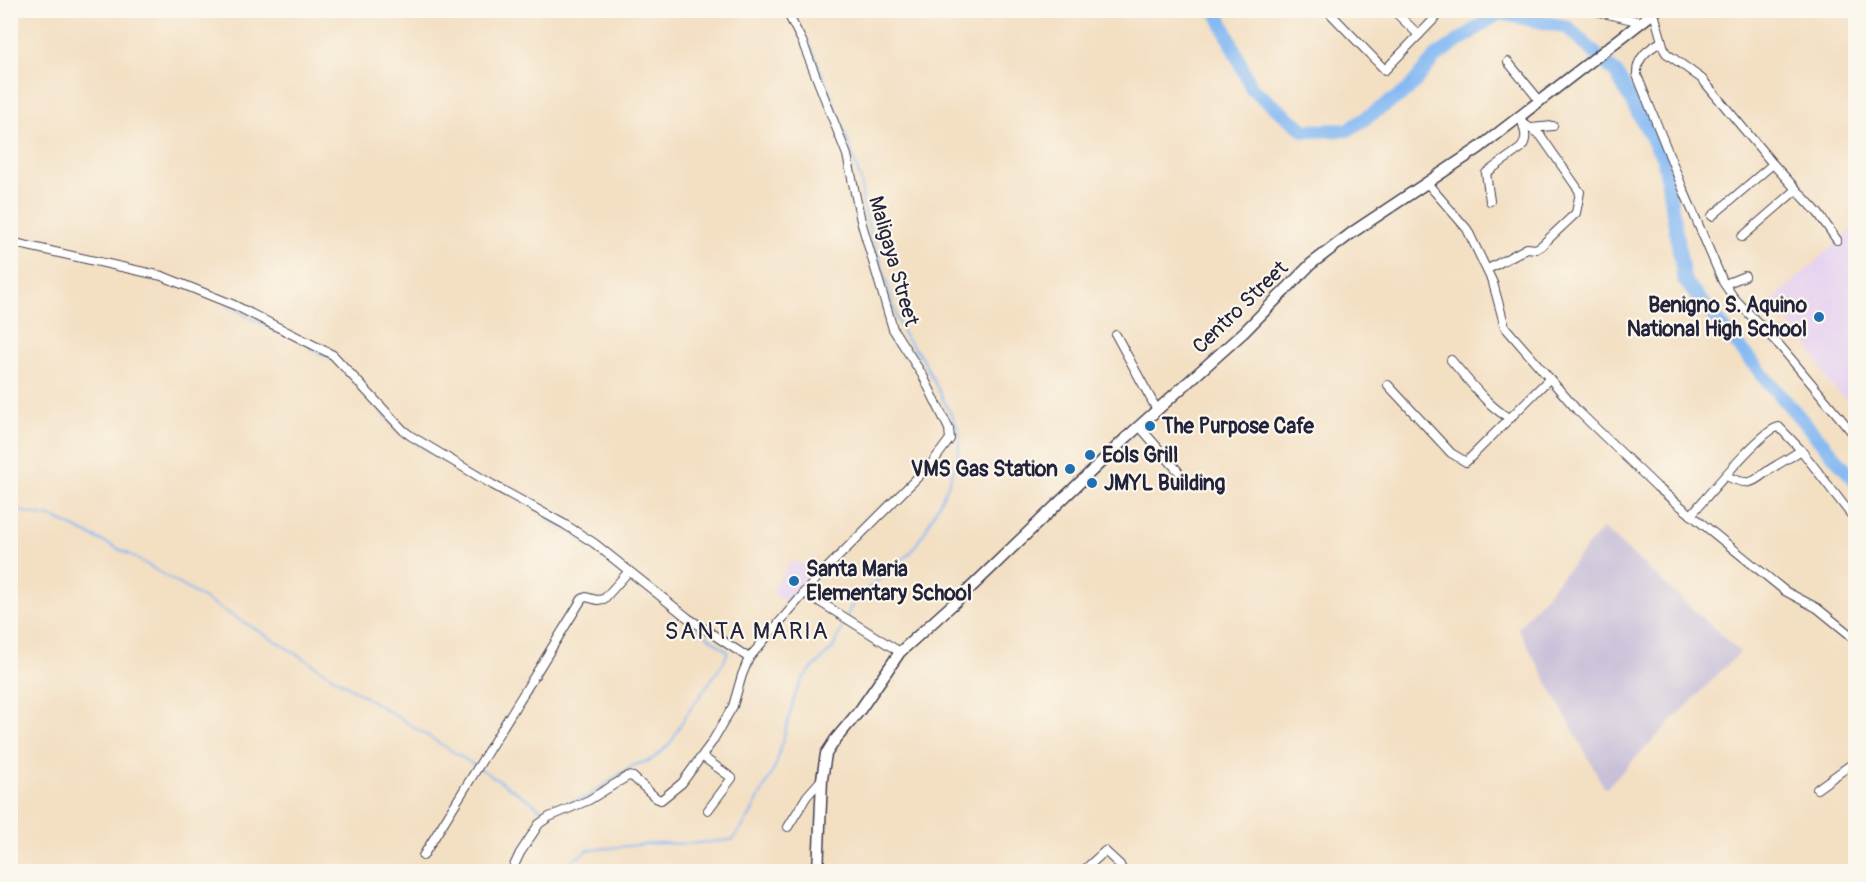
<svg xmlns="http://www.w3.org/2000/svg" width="1866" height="882" font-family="Pangolin,sans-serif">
	<rect width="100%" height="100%" fill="#fbf7ec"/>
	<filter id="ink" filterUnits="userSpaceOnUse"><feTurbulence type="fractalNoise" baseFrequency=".0167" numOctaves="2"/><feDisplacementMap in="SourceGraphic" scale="12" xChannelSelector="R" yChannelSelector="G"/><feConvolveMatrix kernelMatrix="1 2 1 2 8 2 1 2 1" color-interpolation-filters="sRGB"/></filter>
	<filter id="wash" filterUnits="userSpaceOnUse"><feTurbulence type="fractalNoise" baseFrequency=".008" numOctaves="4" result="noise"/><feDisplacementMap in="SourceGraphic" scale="24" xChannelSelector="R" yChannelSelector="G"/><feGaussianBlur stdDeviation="1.35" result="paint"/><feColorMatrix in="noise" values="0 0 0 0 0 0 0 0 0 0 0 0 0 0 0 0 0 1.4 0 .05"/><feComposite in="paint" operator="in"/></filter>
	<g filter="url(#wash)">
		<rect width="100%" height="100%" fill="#f3dfc2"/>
		<!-- built -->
		<g fill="#e6d2f0">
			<polygon points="1855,227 1855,409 1828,382 1806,340 1769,304 1829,249"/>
			<polygon points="793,560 819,573 789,606 771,590"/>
		</g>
		<!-- industrial -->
		<polygon fill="#c8bfd8" points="1603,528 1740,652 1605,789 1518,628"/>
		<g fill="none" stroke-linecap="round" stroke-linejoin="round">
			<!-- stream -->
			<g stroke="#85b9f3" stroke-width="2">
				<polyline points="791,10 815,56 845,132 861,181 863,205 869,229 879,255 897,319 905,337 922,358 960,432 958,458 946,490 924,533 911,552 864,592 853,603 847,616"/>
				<polyline points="227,306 279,332"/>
				<polyline points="310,348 332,359"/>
				<polyline points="381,411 399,431"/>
				<polyline points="414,442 444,461"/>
				<polyline points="448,463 482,483"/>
				<polyline points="10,509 55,518 129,554 282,645 476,766"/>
				<polyline points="547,519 570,532"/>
				<polyline points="580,539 623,571"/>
				<polyline points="628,575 645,588"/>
				<polyline points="479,768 532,802 544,812 550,812 558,807 587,797 632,766 651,760 662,751 671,742 685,717 723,663 728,652 697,628"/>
				<polyline points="555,872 588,850 658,843 686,844 732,840 748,819 776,765 796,692 804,677 833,648 845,621"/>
			</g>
			<!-- river -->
			<polyline stroke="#85b9f3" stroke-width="14" points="1216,10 1252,89 1305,131 1348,130 1408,90 1435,57 1499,13 1567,27 1616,73 1664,160 1684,280 1772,386 1856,481"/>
		</g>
	</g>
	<g filter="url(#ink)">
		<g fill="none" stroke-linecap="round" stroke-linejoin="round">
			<defs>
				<g id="street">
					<polyline points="1327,10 1385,70 1443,10"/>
					<polyline points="1393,10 1419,35"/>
					<polyline points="1285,12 1287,10"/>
					<polyline points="1599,12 1641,22"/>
					<polyline points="1654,13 1664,49 1666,53 1702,79 1773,164 1818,213 1837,240"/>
					<path d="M1661 42C1648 49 1636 58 1637 75L1683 189 1723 282 1734 298 1781 347 1856 437"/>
					<polyline points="1508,62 1540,101"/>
					<polyline points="1531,128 1553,126"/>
					<polyline points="1427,183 1467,229 1493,283 1505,327 1577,410 1657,487 1785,591 1817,608 1849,634 1856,641"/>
					<path d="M1490 201 1486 173 1521 148C1528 139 1525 132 1522 121"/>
					<polyline points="1712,216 1773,164"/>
					<polyline points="1742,237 1796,190"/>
					<polyline points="10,242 162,276 234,305 333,355 403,430 411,436 493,485 564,524 594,543 688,618 749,658"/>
					<polyline points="1488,269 1527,248 1536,249 1541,246 1576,213 1580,192 1541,136 1523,123"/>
					<polyline points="1725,284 1745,276"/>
					<polyline points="1116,335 1157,410"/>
					<path d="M1451 360C1465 376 1492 412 1511 418"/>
					<polyline points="1388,385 1451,453 1466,462 1549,379"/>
					<polyline points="1139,426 1178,471"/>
					<path d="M1726 476C1757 490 1753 478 1777 465 1785 460 1793 456 1801 450"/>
					<path d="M1691 515C1705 499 1763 428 1779 427L1801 450 1856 521"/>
					<polyline points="804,592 900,652"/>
					<polyline points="703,757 732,778 708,810"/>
					<polyline points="1817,789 1856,761"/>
					<polyline points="788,827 807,796 822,779"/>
					<polyline points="423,856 582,599 586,597 597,600 604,599 629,571"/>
					<polyline points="511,872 520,853 539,824 549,817 589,800 628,776 633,777 656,798 661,800 682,783 712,742 733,706 742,675 749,658 818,577 932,463 950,439 949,429 923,376 893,329 861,221 847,155 802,41 786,10"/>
					<polyline points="1082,872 1105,851 1120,865 1123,872"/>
				</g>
				<polyline id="secondary" points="818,872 822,779 826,754 835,740 860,710 900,652 962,596 1127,437 1244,332 1311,264 1353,232 1479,148 1657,10"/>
			</defs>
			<!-- street casing -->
			<use href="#street" stroke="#413e4f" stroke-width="10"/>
			<!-- secondary casing -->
			<use href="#secondary" stroke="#413e4f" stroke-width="13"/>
			<!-- street -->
			<use href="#street" stroke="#fff" stroke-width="8"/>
			<!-- secondary -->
			<use href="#secondary" stroke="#fff" stroke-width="10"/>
		</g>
	</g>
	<!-- markers -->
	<g fill="#1f6fb2" stroke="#fbf7ec" stroke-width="2">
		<circle cx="1819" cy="317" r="6"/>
		<circle cx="1150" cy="426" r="6"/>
		<circle cx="1090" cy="455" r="6"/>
		<circle cx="1070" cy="469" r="6"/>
		<circle cx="1092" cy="483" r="6"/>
		<circle cx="794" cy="581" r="6"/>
	</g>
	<g text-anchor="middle" stroke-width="4.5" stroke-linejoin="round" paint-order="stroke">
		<!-- street labels -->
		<g font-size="21" fill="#22223b" stroke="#fbf7ec">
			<text transform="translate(894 261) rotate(74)" y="7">Maligaya Street</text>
			<text transform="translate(1240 307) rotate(-44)" y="7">Centro Street</text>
		</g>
		<!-- poi labels -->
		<g font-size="21" font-weight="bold" fill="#22223b" stroke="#fbf7ec" text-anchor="start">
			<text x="1807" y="312" text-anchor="end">Benigno S. Aquino<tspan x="1807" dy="24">National High School</tspan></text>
			<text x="1162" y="433">The Purpose Cafe</text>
			<text x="1102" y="462">Eols Grill</text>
			<text x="1058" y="476" text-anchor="end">VMS Gas Station</text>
			<text x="1104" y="490">JMYL Building</text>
			<text x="806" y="576">Santa Maria<tspan x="806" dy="24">Elementary School</tspan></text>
		</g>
		<!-- quarter labels -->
		<g font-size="24" letter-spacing="1.5" fill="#22223b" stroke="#fbf7ec">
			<text x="747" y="639">SANTA MARIA</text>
		</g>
	</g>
	<!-- margin -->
	<rect width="1866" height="882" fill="none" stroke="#fbf7ec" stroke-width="36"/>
</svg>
